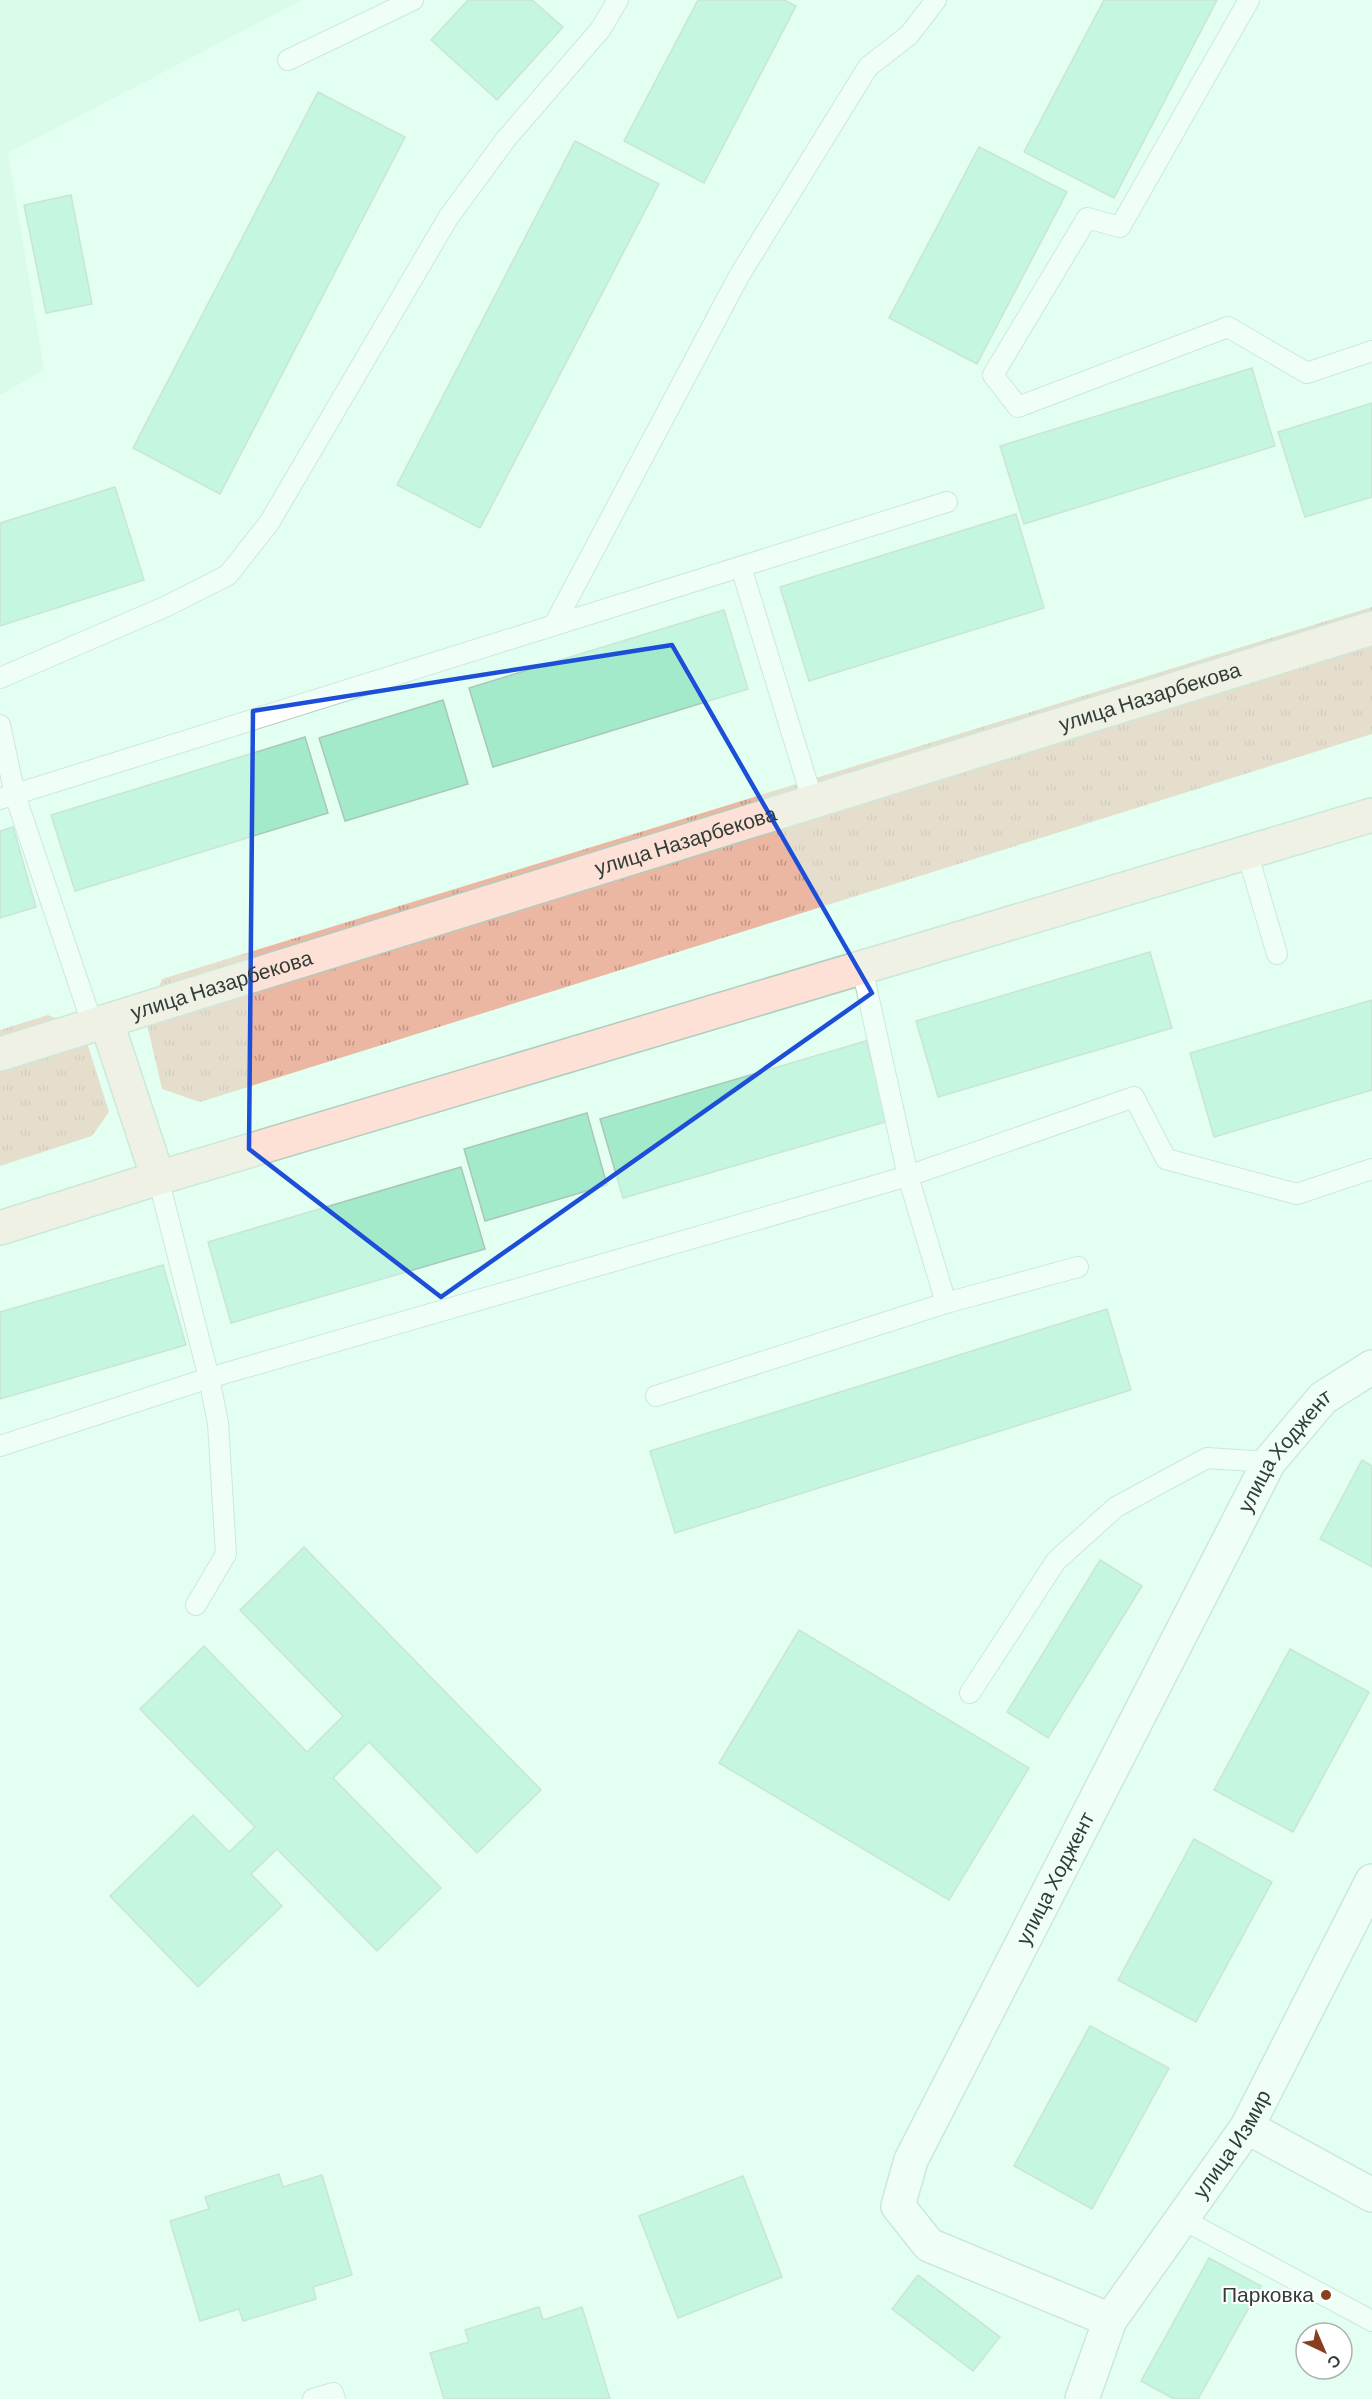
<svg xmlns="http://www.w3.org/2000/svg" width="1372" height="2399" font-family="Barlow,sans-serif">
	<defs>
		<pattern id="grass-tufts" width="24" height="20" patternUnits="userSpaceOnUse" patternTransform="scale(1.5)"><rect width="24" height="20" fill="#ebb6a2"/><path d="M3 7l-1-3M5 7V3M7 7l1-3M15 17l-1-3M17 17v-4M19 17l1-3" fill="none" stroke="#bf9585"/></pattern>
	</defs>
	<rect width="100%" height="100%" fill="#e2fff1"/>
	<!-- built -->
	<polygon fill="#d1f4e3" points="0,0 302,0 8,153 44,370 0,395"/>
	<!-- grass -->
	<g fill="url(#grass-tufts)">
		<polygon points="1372,607 1372,734 200,1102 162,1089 146,1020 162,979"/>
		<polygon points="48,1015 83,1030 109,1112 92,1136 0,1166 0,1030"/>
	</g>
	<!-- building -->
	<g fill="#a2eaca" stroke="#abc6b9" stroke-width="1.5">
		<polygon points="468,0 532,0 563,27 497,100 431,40"/>
		<polygon points="698,0 784,0 796,6 704,183 624,141"/>
		<polygon points="1104,0 1217,0 1114,198 1024,152"/>
		<polygon points="318,92 405,137 220,494 133,448"/>
		<polygon points="575,141 659,184 480,528 397,485"/>
		<polygon points="979,147 1067,192 977,364 889,318"/>
		<polygon points="71,195 92,304 46,313 24,205"/>
		<polygon points="1252,368 1275,446 1024,524 1000,446"/>
		<polygon points="1372,403 1372,497 1305,517 1278,432"/>
		<polygon points="115,487 144,580 0,626 0,523"/>
		<polygon points="1016,514 1044,608 809,681 780,587"/>
		<polygon points="724,610 748,689 493,767 469,688"/>
		<polygon points="443,700 468,784 345,821 319,738"/>
		<polygon points="305,737 328,813 75,891 51,815"/>
		<polygon points="13,827 36,907 0,918 0,831"/>
		<polygon points="1150,952 1172,1028 938,1097 916,1021"/>
		<polygon points="1372,1000 1372,1090 1214,1137 1190,1053"/>
		<polygon points="866,1041 889,1121 623,1198 600,1119"/>
		<polygon points="587,1113 607,1185 485,1221 464,1149"/>
		<polygon points="461,1167 485,1249 231,1323 208,1242"/>
		<polygon points="163,1265 186,1345 0,1399 0,1312"/>
		<polygon points="1107,1309 1131,1390 675,1533 650,1451"/>
		<polygon points="1362,1460 1372,1466 1372,1567 1320,1539"/>
		<polygon points="304,1547 541,1790 477,1853 369,1742 333,1778 441,1888 377,1951 277,1849 251,1874 282,1906 198,1987 110,1896 193,1815 229,1852 255,1827 140,1709 204,1646 307,1752 343,1716 240,1610"/>
		<polygon points="1100,1560 1142,1586 1048,1738 1007,1712"/>
		<polygon points="799,1630 1029,1768 949,1900 719,1763"/>
		<polygon points="1290,1649 1369,1692 1293,1832 1214,1790"/>
		<polygon points="1194,1839 1272,1882 1196,2022 1118,1980"/>
		<polygon points="1090,2026 1169,2068 1092,2209 1014,2166"/>
		<polygon points="279,2174 283,2187 322,2175 352,2275 313,2287 316,2299 243,2321 239,2309 200,2321 170,2221 209,2209 205,2197"/>
		<polygon points="743,2176 782,2277 678,2318 639,2216"/>
		<polygon points="1209,2258 1261,2286 1198,2399 1174,2399 1141,2381"/>
		<polygon points="918,2275 1000,2337 973,2371 892,2309"/>
		<polygon points="539,2307 543,2320 582,2307 610,2399 444,2399 430,2353 469,2342 465,2330"/>
	</g>
	<g fill="none" stroke-linecap="round" stroke-linejoin="round">
		<defs>
			<g id="lane">
				<polyline points="1249,0 1120,227 1087,218 993,375 1018,407 1228,327 1307,373 1372,351"/>
				<polyline points="288,60 413,0"/>
				<polyline points="741,567 813,802"/>
				<polyline points="554,625 739,276 868,67 909,35 936,0"/>
				<polyline points="0,678 167,606 228,575 269,523 448,218 506,139 600,30 618,0"/>
				<polyline points="0,725 15,795 93,1026"/>
				<polyline points="0,799 947,502"/>
				<polyline points="1247,852 1277,954"/>
				<polyline points="158,1178 209,1378 218,1423 226,1554 196,1605"/>
				<polyline points="946,1303 1078,1267"/>
				<polyline points="656,1396 946,1303 908,1176 1134,1097 1166,1159 1297,1194 1372,1169"/>
				<polyline points="0,1446 209,1378 908,1176 862,968"/>
				<polyline points="970,1693 1056,1561 1116,1507 1207,1458 1269,1462"/>
				<polyline points="1182,2219 1372,2321"/>
				<polyline points="313,2399 333,2393 335,2399"/>
			</g>
			<g id="street">
				<polyline points="1247,2127 1372,2195"/>
				<path id="s1" d="M1110 2320 929 2245 898 2206 911 2160 1269 1462 1323 1398 1372 1367"/>
				<path id="s2" d="M1082 2399 1110 2320 1247 2127 1372 1881"/>
			</g>
			<g id="secondary">
				<polyline points="107,1023 158,1178"/>
				<path id="s3" d="M0 1054 1372 628"/>
				<polyline points="0,1228 158,1178 1372,815"/>
			</g>
		</defs>
		<!-- lane casing -->
		<use href="#lane" stroke="#b1cdbf" stroke-width="22"/>
		<!-- street casing -->
		<use href="#street" stroke="#b1cdbf" stroke-width="36"/>
		<!-- secondary casing -->
		<use href="#secondary" stroke="#b1cdbf" stroke-width="36"/>
		<!-- lane -->
		<use href="#lane" stroke="#fff" stroke-width="20"/>
		<!-- street -->
		<use href="#street" stroke="#fff" stroke-width="33"/>
		<!-- secondary -->
		<use href="#secondary" stroke="#fde1d6" stroke-width="33"/>
	</g>
	<!-- marked area -->
	<path d="M0 0H1372V2399H0ZM672 645 872 993 441 1297 249 1149 253 711Z" fill="#e2fff1" fill-opacity=".55" fill-rule="evenodd"/>
	<path fill="none" stroke="#1d4ed8" stroke-width="4.5" stroke-linejoin="round" d="M672 645 872 993 441 1297 249 1149 253 711Z"/>
	<!-- markers -->
	<circle fill="#873f20" stroke="#fff" stroke-width="2" cx="1326" cy="2295" r="6"/>
	<g text-anchor="middle" stroke-width="4.5" stroke-linejoin="round" paint-order="stroke">
		<!-- street labels -->
		<g font-size="21" fill="#323d38" stroke="#fff">
			<text dy="7" stroke="none"><textPath href="#s3" startOffset="1204">улица Назарбекова</textPath></text>
			<text dy="7" stroke="none"><textPath href="#s3" startOffset="718">улица Назарбекова</textPath></text>
			<text dy="7" stroke="none"><textPath href="#s3" startOffset="232">улица Назарбекова</textPath></text>
			<text dy="7" stroke="none"><textPath href="#s1" startOffset="1096">улица Ходжент</textPath></text>
			<text dy="7" stroke="none"><textPath href="#s1" startOffset="610">улица Ходжент</textPath></text>
			<text dy="7" stroke="none"><textPath href="#s2" startOffset="298">улица Измир</textPath></text>
		</g>
		<!-- poi labels -->
		<g font-size="21" fill="#323d38" stroke="#fff" text-anchor="end">
			<text x="1314" y="2302">Парковка</text>
		</g>
	</g>
	<!-- north arrow -->
	<g transform="translate(1324 2351) rotate(136)"><circle r="28" fill="#ffffff" stroke="#adb1af" stroke-width="1.5"/>
	<path d="M0-4.5L10 22L0 15L-10 22Z" fill="#873f20"/>
	<text y="-9" font-size="16" font-weight="bold" text-anchor="middle" fill="#323d38">С</text>
	</g>
</svg>
